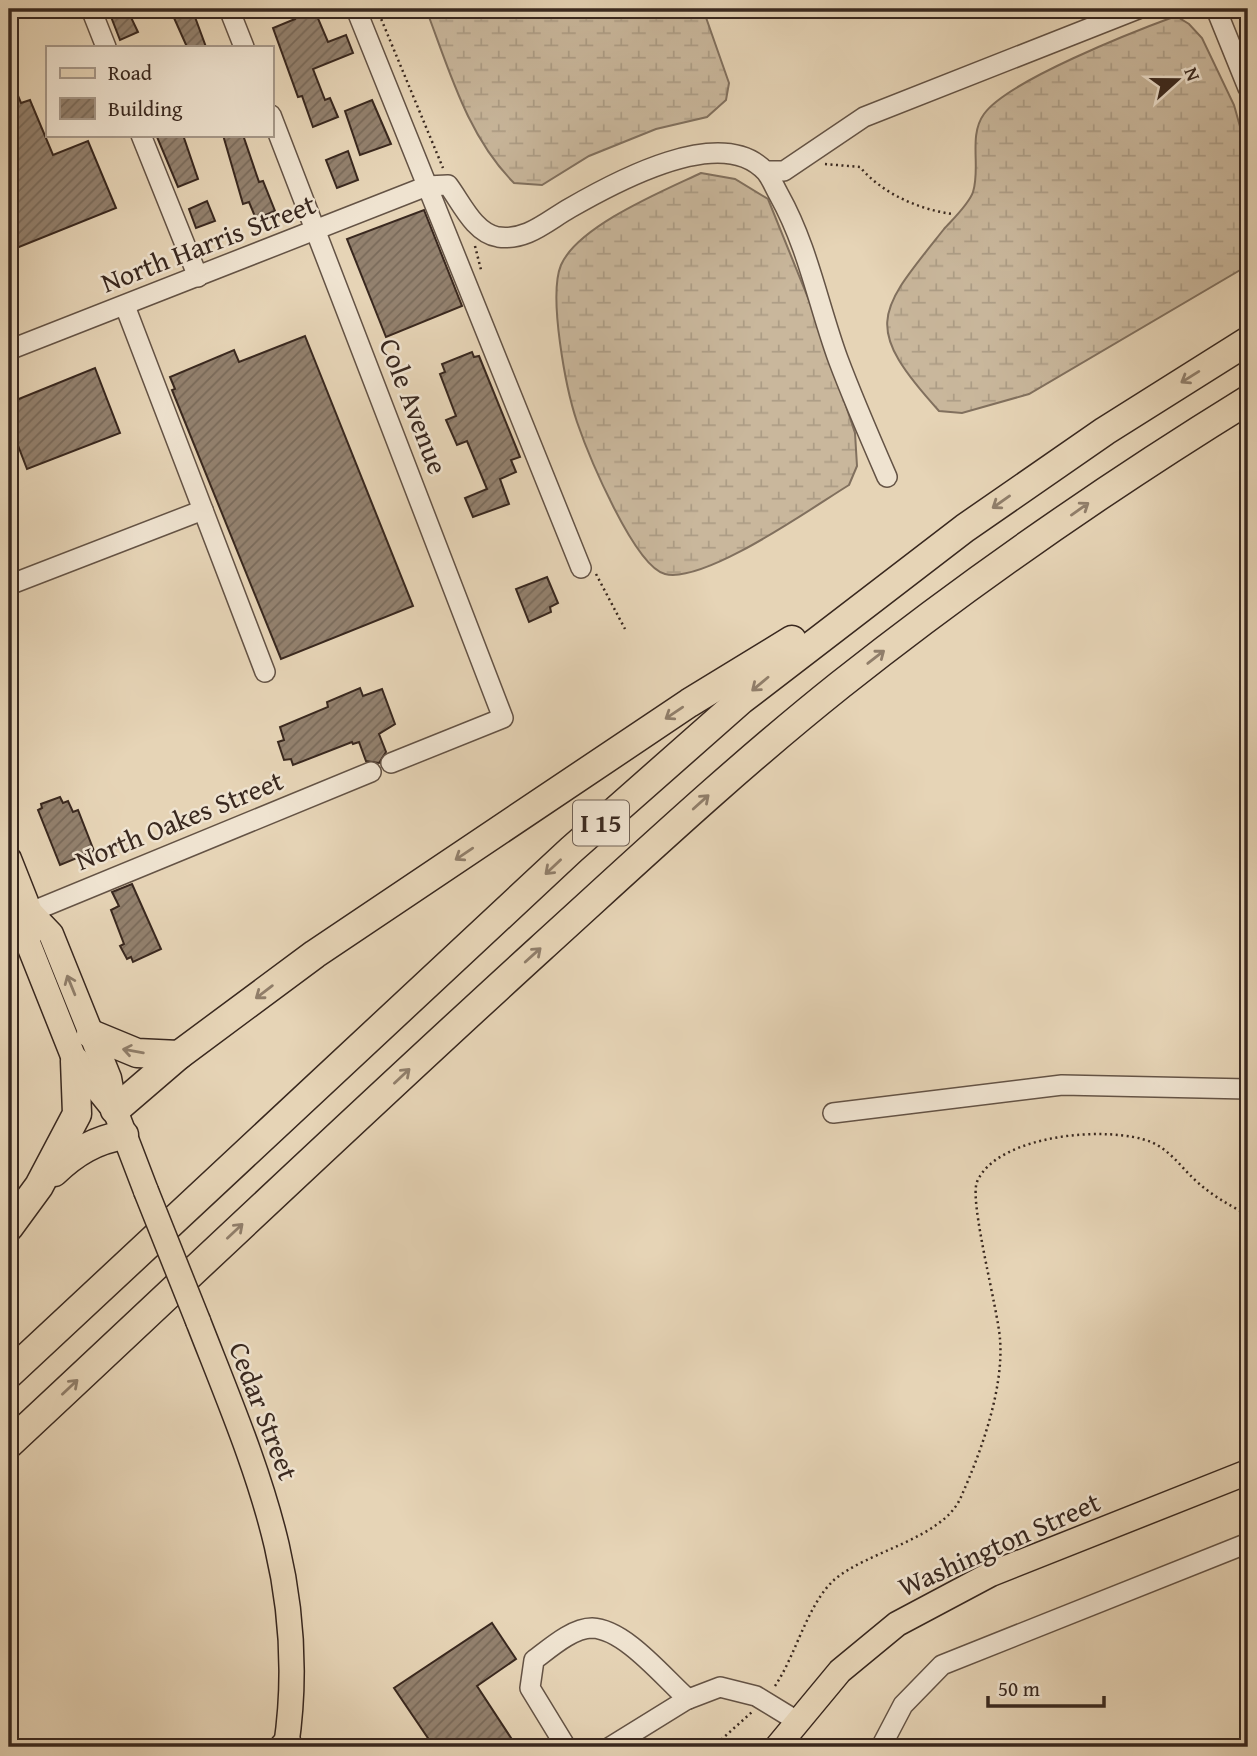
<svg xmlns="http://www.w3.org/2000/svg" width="1257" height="1756" font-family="'Gentium Book Plus',serif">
	<defs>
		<pattern id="wetland-marsh" width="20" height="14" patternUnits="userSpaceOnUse" patternTransform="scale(1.75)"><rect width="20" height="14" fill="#c9b79c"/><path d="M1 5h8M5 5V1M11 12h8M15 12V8" fill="none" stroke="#ad9d86"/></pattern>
		<pattern id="building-hatch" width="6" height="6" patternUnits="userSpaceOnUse" patternTransform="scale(1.75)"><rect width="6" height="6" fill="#93816e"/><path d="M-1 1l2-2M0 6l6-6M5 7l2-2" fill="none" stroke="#796a5a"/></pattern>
	</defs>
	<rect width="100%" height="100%" fill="#e6d4b6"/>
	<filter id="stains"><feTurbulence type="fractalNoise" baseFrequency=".00286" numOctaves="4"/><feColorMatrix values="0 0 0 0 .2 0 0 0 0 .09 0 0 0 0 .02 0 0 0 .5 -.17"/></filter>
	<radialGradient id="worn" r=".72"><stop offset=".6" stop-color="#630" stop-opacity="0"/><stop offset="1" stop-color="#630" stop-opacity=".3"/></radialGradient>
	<!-- wetland -->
	<g fill="url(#wetland-marsh)" stroke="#81705e" stroke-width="2">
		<path d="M426 9H703L729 83 726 100 707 117 656 129 589 156 542 185 514 183C467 136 449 69 426 9Z"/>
		<path d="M1176 16 1189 24 1202 38 1234 105 1248 155 1247 266 1029 394 962 413 939 411C861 325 878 312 944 229 953 219 969 204 973 192 981 167 968 136 984 114 1007 81 1135 31 1176 16Z"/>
		<path d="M701 173 735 179 768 199 819 325 855 433 857 466 849 485C813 507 705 584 665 574 634 566 588 454 577 422 566 389 548 296 561 265 578 226 663 191 701 173Z"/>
	</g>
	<!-- building -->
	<g fill="url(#building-hatch)" stroke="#39281f" stroke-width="2">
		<polygon points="108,9 127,9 138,32 120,40"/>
		<polygon points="170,9 192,9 206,47 187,47"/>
		<polygon points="294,9 314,9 328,42 346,35 353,53 313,69 325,100 330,98 338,117 313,127 302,96 298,97 273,28 295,19"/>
		<polygon points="9,74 21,103 30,100 53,155 88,141 116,208 9,251"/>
		<polygon points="372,100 391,144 360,155 345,111"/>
		<polygon points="164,135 183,135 198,179 178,187 157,137"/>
		<polygon points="223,135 243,135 259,182 263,181 275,211 256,219 249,202 243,204"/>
		<polygon points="348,151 358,180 337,188 326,160"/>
		<polygon points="207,201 215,221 196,228 189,209"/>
		<polygon points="424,210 462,306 386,337 347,239"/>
		<polygon points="305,336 413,606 281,659 172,390 175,389 170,377 234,350 239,362"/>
		<polygon points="472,352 474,357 479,356 520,457 511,460 516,472 500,479 509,504 473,517 465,498 487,489 467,441 457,445 446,420 456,416 440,374 445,372 442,364"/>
		<polygon points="95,368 120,433 27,469 9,422 9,403"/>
		<polygon points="547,577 558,603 550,607 551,612 529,622 516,589"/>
		<polygon points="360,688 363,696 382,689 395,724 379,734 386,752 379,763 366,761 359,742 353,744 352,742 293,765 291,759 284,760 278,742 284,740 280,727 328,707 327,702"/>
		<polygon points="60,797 63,803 68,801 73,812 78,810 94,851 60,865 38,810 42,808 41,804"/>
		<polygon points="132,884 161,949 133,962 131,957 127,959 120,946 124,944 111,910 119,906 112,892"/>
		<polygon points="492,1623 516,1659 477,1686 517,1747 434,1747 394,1688"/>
	</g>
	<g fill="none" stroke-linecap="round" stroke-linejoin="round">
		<defs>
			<g id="minor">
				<polyline points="91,9 106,47"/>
				<polyline points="229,9 244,47"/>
				<polyline points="356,9 581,568"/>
				<polyline points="1216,9 1248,88"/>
				<polyline points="271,115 503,718 391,763"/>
				<polyline points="141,135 198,277"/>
				<polyline points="766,171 784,171 864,117 1138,9"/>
				<polyline points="125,306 265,672"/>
				<path d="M9 350 427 186 448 185C461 202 474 233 498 237 527 241 547 221 570 208 615 182 722 123 766 172 771 178 775 188 779 195 808 247 818 304 838 359 853 399 870 438 887 477"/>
				<polyline points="9,585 203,510"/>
				<polyline points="9,921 371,772"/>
				<polyline points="833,1113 1062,1085 1248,1089"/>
				<path d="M566 1747 530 1688 534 1660C549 1649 572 1628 592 1628 625 1629 664 1678 688 1699"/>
				<polyline points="610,1747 686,1700 720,1687 756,1696 797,1721"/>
				<polyline points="881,1747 903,1705 942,1665 1248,1543"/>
			</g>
			<g id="major">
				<polyline points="9,859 30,912 51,934 109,1078 115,1110 146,1191"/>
				<polyline points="30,912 28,943 75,1061 112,1107"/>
				<path d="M198 1321C255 1467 310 1585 286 1747"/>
				<polyline points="777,1747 840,1671 897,1624 991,1574 1248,1472"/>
			</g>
			<g id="highway">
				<polyline points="91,1034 137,1053 179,1055"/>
				<polyline points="115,1110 179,1055 315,954 689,703 792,640"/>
				<path d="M54 1172C75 1152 95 1140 124 1135"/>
				<polyline points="9,1227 39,1186 77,1114 75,1061"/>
				<polyline points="9,1374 571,850 741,700 965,528 1105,431 1248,341"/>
				<path d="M9 1444C186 1279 361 1112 540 949 639 859 736 768 840 685 970 582 1107 487 1248 400"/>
				<polyline points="284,1747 287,1744"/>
			</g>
		</defs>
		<!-- minor casing -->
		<use href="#minor" stroke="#645345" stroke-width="22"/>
		<!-- major casing -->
		<use href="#major" stroke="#39281f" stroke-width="27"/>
		<!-- highway casing -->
		<use href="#highway" stroke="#39281f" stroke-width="31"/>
		<!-- path -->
		<g stroke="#39281f" stroke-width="2.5" stroke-dasharray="2 3.5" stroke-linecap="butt">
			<polyline points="377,9 443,168"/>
			<path d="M825 164 860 167C883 194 918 209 952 214"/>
			<polyline points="475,246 481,270"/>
			<polyline points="596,574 625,629"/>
			<path d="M775 1686C796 1655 807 1605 834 1580 867 1551 943 1539 961 1497 981 1452 1004 1389 1000 1339 998 1310 969 1201 977 1182 997 1134 1110 1125 1151 1142 1170 1150 1181 1167 1195 1180 1211 1195 1229 1205 1248 1215"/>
			<polyline points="713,1747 752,1712"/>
		</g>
		<!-- minor -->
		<use href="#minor" stroke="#efe3d0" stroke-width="19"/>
		<!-- major -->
		<use href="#major" stroke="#e6d4b6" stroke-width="24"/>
		<!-- highway -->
		<use href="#highway" stroke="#e6d4b6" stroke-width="28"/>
		<defs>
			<polyline id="major-bridge" points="146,1191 198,1321"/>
		</defs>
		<!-- major-bridge casing -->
		<use href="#major-bridge" stroke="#39281f" stroke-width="27" stroke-linecap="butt"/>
		<!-- major-bridge -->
		<use href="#major-bridge" stroke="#e6d4b6" stroke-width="24"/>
	</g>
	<!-- one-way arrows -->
	<defs><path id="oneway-shaft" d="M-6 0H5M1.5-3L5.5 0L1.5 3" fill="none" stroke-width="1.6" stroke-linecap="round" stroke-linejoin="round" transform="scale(1.75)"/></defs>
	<g stroke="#907e6a">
		<use href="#oneway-shaft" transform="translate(1190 377) rotate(148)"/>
		<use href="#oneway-shaft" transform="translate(1001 502) rotate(145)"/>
		<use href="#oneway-shaft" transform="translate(1080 509) rotate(-35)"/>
		<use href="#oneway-shaft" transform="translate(876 657) rotate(-38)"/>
		<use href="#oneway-shaft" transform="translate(760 684) rotate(140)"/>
		<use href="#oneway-shaft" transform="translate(674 713) rotate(146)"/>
		<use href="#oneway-shaft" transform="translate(701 802) rotate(-42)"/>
		<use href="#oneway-shaft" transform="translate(464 854) rotate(146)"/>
		<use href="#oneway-shaft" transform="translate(553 867) rotate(137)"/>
		<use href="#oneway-shaft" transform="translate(533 955) rotate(-42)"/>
		<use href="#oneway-shaft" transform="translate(71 985) rotate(-112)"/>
		<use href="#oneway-shaft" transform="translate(264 992) rotate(143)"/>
		<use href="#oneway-shaft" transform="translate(133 1051) rotate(-170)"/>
		<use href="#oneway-shaft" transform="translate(402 1076) rotate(-43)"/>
		<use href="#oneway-shaft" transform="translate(235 1231) rotate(-43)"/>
		<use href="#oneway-shaft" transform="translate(70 1387) rotate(-43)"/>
	</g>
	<g text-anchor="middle" stroke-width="5" stroke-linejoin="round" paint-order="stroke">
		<!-- shield labels -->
		<rect fill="#efe3d0" stroke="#706054" stroke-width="2" x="573" y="800.5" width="56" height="45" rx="5"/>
		<g font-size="26" font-weight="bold" fill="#39281f">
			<text x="601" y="832">I 15</text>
		</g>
		<!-- street labels -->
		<g font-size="28" fill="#39281f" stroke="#efe3d0">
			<text transform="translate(208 243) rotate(-21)" y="10">North Harris Street</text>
			<text transform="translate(414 406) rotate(69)" y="10">Cole Avenue</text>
			<text transform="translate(179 820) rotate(-22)" y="10">North Oakes Street</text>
			<text transform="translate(264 1411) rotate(69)" y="10">Cedar Street</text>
			<text transform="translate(999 1544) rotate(-24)" y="10">Washington Street</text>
		</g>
	</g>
	<!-- margin -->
	<rect width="1257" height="1756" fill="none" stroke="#e6d4b6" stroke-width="35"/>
	<rect x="10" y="10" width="1236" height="1735" fill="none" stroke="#39281f" stroke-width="3.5"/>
	<rect x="18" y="18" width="1222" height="1721" fill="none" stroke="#39281f" stroke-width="2"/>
	<!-- legend -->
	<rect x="46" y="46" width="228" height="91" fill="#efe3d0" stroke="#a69889" stroke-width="2"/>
	<rect x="60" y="68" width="35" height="10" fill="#e6d4b6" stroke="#a69889" stroke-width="2"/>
	<text x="108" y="80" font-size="21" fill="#39281f">Road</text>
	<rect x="60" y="98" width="35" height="21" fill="url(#building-hatch)" stroke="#a69889" stroke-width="2"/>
	<text x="108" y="116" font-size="21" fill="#39281f">Building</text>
	<!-- north arrow -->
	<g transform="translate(1177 80) rotate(69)" stroke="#efe3d0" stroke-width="5" paint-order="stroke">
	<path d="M0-5L12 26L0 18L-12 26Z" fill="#39281f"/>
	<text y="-10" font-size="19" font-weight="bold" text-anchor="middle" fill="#39281f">N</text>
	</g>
	<!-- scale -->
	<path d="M988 1696v10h116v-10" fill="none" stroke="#39281f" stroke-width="3.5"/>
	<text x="998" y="1696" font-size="21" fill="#39281f" stroke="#efe3d0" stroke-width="5" paint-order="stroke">50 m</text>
	<rect width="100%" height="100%" filter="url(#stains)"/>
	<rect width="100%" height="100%" fill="url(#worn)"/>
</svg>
